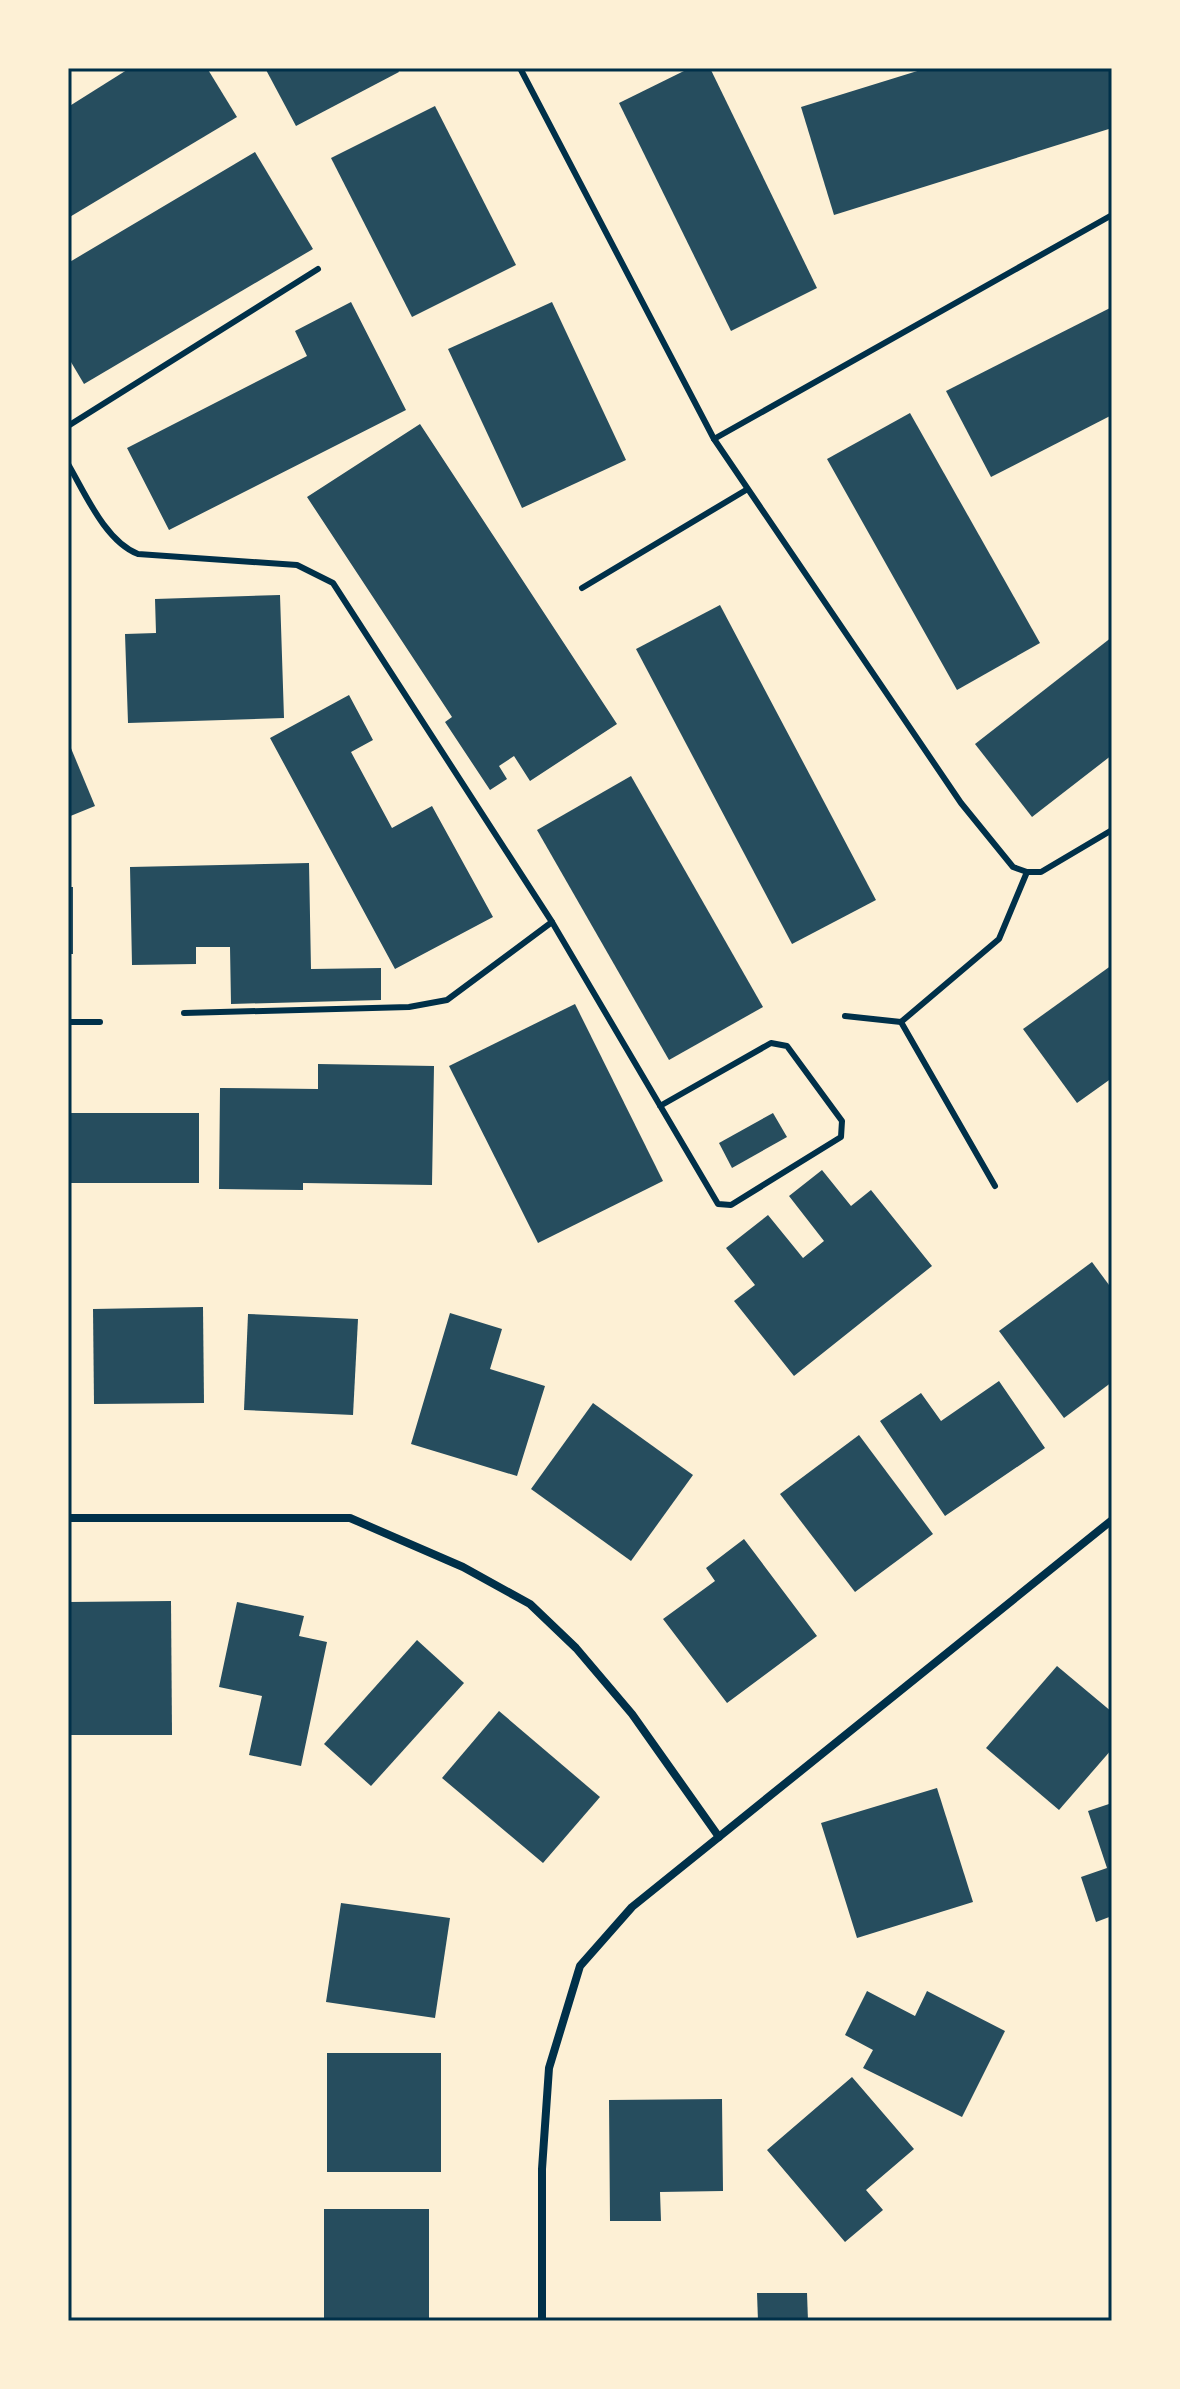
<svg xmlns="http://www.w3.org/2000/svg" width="1180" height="2389" font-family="'Source Sans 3',sans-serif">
	<rect width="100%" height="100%" fill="#fdf0d5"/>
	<!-- building -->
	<g fill="#264d5e">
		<polygon points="130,68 207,68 237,117 68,218 68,107"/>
		<polygon points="265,68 397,68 399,72 296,126"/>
		<polygon points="690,68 710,68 817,288 731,331 619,103"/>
		<polygon points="927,68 1112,68 1112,128 834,215 801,107"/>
		<polygon points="435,106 516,265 412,317 331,158"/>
		<polygon points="255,152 313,249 84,384 68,357 68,263"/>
		<polygon points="351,302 406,410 169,530 127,448 307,356 295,331"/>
		<polygon points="552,302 626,460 522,508 448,349"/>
		<polygon points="1112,307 1112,415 991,477 946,391"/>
		<polygon points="910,413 1040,643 957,690 827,459"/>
		<polygon points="420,424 617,724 530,781 514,756 499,766 507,779 490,790 445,722 452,717 307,497"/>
		<polygon points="280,595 284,718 128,723 125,634 156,633 155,599"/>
		<polygon points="720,605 876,900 792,944 636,649"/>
		<polygon points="1112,637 1112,755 1032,817 975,744"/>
		<polygon points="349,695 373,740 351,752 392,828 432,806 493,917 395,969 270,738"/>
		<polygon points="68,741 95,806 68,817"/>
		<polygon points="631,776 763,1007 669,1060 537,830"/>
		<polygon points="309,863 311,969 381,968 381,1000 231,1004 230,947 196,947 196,964 132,965 130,867"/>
		<rect x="68" y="887" width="5" height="67"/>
		<polygon points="1112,965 1112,1078 1077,1103 1023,1029"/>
		<polygon points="575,1004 663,1181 538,1243 449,1066"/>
		<polygon points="318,1064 434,1066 432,1185 303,1183 303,1190 219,1189 220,1088 318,1089"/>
		<rect x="68" y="1113" width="131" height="70"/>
		<polygon points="773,1113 787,1137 732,1168 719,1143"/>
		<polygon points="822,1170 851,1206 871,1190 932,1266 794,1376 734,1301 755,1285 726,1248 768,1215 803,1258 824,1241 789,1196"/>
		<polygon points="1092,1262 1112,1289 1112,1382 1064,1418 999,1331"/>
		<polygon points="203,1307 204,1403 94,1404 93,1309"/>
		<polygon points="450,1313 502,1329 490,1369 545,1386 517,1476 411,1444"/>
		<polygon points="248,1314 358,1319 353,1415 244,1410"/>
		<polygon points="999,1381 1045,1448 945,1516 880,1421 921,1393 941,1421"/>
		<polygon points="593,1403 693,1475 631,1561 531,1489"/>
		<polygon points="859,1435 933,1534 855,1592 780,1494"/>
		<polygon points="744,1539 817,1636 727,1703 663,1619 715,1581 706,1568"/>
		<polygon points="171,1601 172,1735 68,1735 68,1602"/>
		<polygon points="237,1602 304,1616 299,1636 327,1642 301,1766 249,1755 262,1696 219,1687"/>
		<polygon points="417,1640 464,1683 371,1786 324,1744"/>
		<polygon points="1057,1666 1112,1712 1112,1749 1059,1810 986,1748"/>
		<polygon points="499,1711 600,1797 543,1863 442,1778"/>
		<polygon points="937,1788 973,1902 857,1938 821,1823"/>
		<polygon points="1112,1803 1112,1916 1096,1922 1081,1877 1107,1868 1088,1811"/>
		<polygon points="341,1903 450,1918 435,2018 326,2002"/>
		<polygon points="867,1991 915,2016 927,1991 1005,2031 962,2117 863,2068 873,2050 845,2035"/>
		<rect x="327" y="2053" width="114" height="119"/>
		<polygon points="852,2077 914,2149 866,2190 883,2210 845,2242 767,2150"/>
		<polygon points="722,2099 723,2191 660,2192 661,2221 610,2221 609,2100"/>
		<rect x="324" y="2209" width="105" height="112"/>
		<polygon points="757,2293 807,2293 808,2321 758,2321"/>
	</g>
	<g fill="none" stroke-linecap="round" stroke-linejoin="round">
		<!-- service -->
		<g stroke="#003049" stroke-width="6">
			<polyline points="520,68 714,439 961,803 1013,867 1027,872 1041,872 1112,830"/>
			<polyline points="68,426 318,269"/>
			<polyline points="714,439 1112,215"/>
			<path d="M68 464C85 493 105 541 138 554L297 565 333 583 552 922 718 1204 731 1205 841 1137 842 1121 787 1046 771 1043 660 1106"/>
			<polyline points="582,588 746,490"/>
			<polyline points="184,1013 409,1007 447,1000 552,922"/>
			<polyline points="845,1016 901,1022 999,939 1027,872"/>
			<polyline points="68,1022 100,1022"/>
			<polyline points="901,1022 995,1186"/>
		</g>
		<!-- minor -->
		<g stroke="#003049" stroke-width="8">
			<polyline points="68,1518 350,1518 463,1567 530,1604 576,1648 632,1714 719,1837"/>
			<polyline points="542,2321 542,2169 549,2068 580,1966 632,1907 1112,1520"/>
		</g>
	</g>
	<!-- border -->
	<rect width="1180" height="2389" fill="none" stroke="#fdf0d5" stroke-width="140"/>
	<rect x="70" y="70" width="1040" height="2249" fill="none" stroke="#003049" stroke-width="3"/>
</svg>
